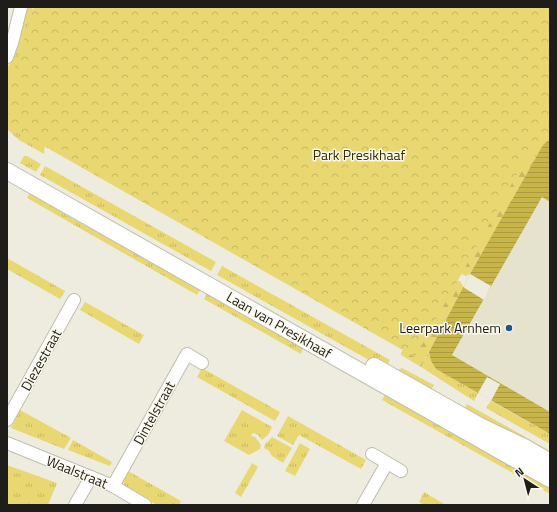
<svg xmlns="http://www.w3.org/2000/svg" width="557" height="512" font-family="'Titillium Web',sans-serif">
	<defs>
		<pattern id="grass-tufts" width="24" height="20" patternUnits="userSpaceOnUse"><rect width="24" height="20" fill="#e9d872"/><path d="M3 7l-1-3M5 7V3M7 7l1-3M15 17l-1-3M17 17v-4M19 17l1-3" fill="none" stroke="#c7b962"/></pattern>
		<pattern id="forest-firs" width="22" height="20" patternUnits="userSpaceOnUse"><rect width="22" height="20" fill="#e9d872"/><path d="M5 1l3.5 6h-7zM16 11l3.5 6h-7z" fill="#c7b962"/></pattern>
		<pattern id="park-crowns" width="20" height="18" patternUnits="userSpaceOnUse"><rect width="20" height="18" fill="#e9d872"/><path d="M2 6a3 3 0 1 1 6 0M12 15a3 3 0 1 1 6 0" fill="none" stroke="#c7b962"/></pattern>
		<pattern id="water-rules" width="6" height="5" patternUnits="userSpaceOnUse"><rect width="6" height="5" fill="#c7b549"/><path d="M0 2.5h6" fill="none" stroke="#aa9b3f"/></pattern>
	</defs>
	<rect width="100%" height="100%" fill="#eeecdf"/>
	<!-- built -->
	<polygon fill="#e5e2cd" points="542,197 550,202 550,412 452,356"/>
	<!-- grass -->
	<g fill="url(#grass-tufts)">
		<polygon points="25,7 32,7 34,14 45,143 44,154 19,140 7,129 7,69 13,57"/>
		<polygon points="24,156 27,156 41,164 36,172 20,163"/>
		<polygon points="45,166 216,262 211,271 40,175"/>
		<polygon points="31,191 60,205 62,212 66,215 79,222 86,220 202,286 197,295 27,198"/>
		<polygon points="7,258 65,291 60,299 7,269"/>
		<polygon points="222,266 390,360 385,369 217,275"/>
		<polygon points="209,290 266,322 303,349 301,354 204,299"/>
		<polygon points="85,302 144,335 139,344 80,310"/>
		<polygon points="429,352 431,361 436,369 478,393 474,401 421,367"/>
		<polygon points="202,368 280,412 275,421 197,377"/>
		<polygon points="402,368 434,385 431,390 395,375 398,370"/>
		<polygon points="387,390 401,398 403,405 419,414 428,413 497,453 550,489 550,494 382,400"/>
		<polygon points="491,401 550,434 550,444 486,408"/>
		<polygon points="467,404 550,451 550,458 492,428 465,408"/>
		<polygon points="20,410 71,438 64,449 11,428"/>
		<polygon points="242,410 272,427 268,435 262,440 257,434 253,433 251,436 255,437 261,445 260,449 249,455 224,441"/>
		<polygon points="288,416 366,460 361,469 299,435 293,445 277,436"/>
		<polygon points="272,437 292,448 283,463 272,456 269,451 264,448 265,444"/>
		<polygon points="73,440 112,462 110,466 68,450"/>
		<polygon points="300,443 310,449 295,476 285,471"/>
		<polygon points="252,463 258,467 241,497 235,493"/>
		<polygon points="7,465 57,483 48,505 7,505"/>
		<polygon points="128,471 181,501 179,505 157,505 125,487 123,480"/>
		<polygon points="424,492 446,505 424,505 419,502"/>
	</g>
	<!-- forest -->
	<g fill="url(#forest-firs)">
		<polygon points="495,146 538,154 470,274 465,276 462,274 455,256"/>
		<polygon points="457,280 461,282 463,287 421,367 401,355 401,353 440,283"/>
	</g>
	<!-- park -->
	<polygon fill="url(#park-crowns)" points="34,7 550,7 550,166 529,153 415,357 7,125 7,84 18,60"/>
	<!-- water -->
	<polygon fill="url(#water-rules)" points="550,139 550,202 542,197 452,355 550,412 550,434 436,369 431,361 429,352 470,274 543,145"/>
	<!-- pier -->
	<g fill="#eeecdf">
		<polygon points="470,274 491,286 484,300 463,287"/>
		<polygon points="487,377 500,384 491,401 478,393"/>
	</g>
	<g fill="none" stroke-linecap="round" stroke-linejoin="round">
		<defs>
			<g id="street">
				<polyline points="7,57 12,43 21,7"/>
				<polyline points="7,420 74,300"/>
				<polyline points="7,443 113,486 145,505"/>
				<polyline points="372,454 401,471"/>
				<polyline points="113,486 187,354 202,363"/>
				<polyline points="75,505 91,477"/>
				<polyline points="363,505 387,463"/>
			</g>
			<g id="secondary">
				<polyline points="7,171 550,479"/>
				<polyline points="374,366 480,426 524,447 550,462"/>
			</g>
		</defs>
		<!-- street casing -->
		<use href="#street" stroke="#bfbeb1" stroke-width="14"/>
		<!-- secondary casing -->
		<use href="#secondary" stroke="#bfbeb1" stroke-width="18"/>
		<!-- street -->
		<use href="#street" stroke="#fff" stroke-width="12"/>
		<!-- secondary -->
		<use href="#secondary" stroke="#fff" stroke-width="16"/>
	</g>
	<!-- markers -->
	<circle fill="#1c588f" stroke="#fbf9ec" stroke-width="1.5" cx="509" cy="328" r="4"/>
	<g text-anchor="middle" stroke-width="3" stroke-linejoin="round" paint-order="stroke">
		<!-- park labels -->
		<g font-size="14" fill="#342d00" stroke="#fbf9ec">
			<text x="359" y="160">Park Presikhaaf</text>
		</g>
		<!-- street labels -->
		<g font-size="14" fill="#1e1d19" stroke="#fbf9ec">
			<text transform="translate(279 325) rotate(30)" y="5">Laan van Presikhaaf</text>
			<text transform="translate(41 360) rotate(-61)" y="5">Diezestraat</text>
			<text transform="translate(154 413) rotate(-61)" y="5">Dintelstraat</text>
			<text transform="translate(77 472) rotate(22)" y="5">Waalstraat</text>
		</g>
		<!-- poi labels -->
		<g font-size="14" fill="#1e1d19" stroke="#fbf9ec" text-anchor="end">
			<text x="501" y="333">Leerpark Arnhem</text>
		</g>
	</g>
	<!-- border -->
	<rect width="557" height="512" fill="none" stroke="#1e1d19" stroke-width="16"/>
	<!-- north arrow -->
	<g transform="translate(525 480) rotate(324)" stroke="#fbf9ec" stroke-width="3" paint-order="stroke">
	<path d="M0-3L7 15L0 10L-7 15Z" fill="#1e1d19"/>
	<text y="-6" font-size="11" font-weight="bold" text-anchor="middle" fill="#1e1d19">N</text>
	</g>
</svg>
